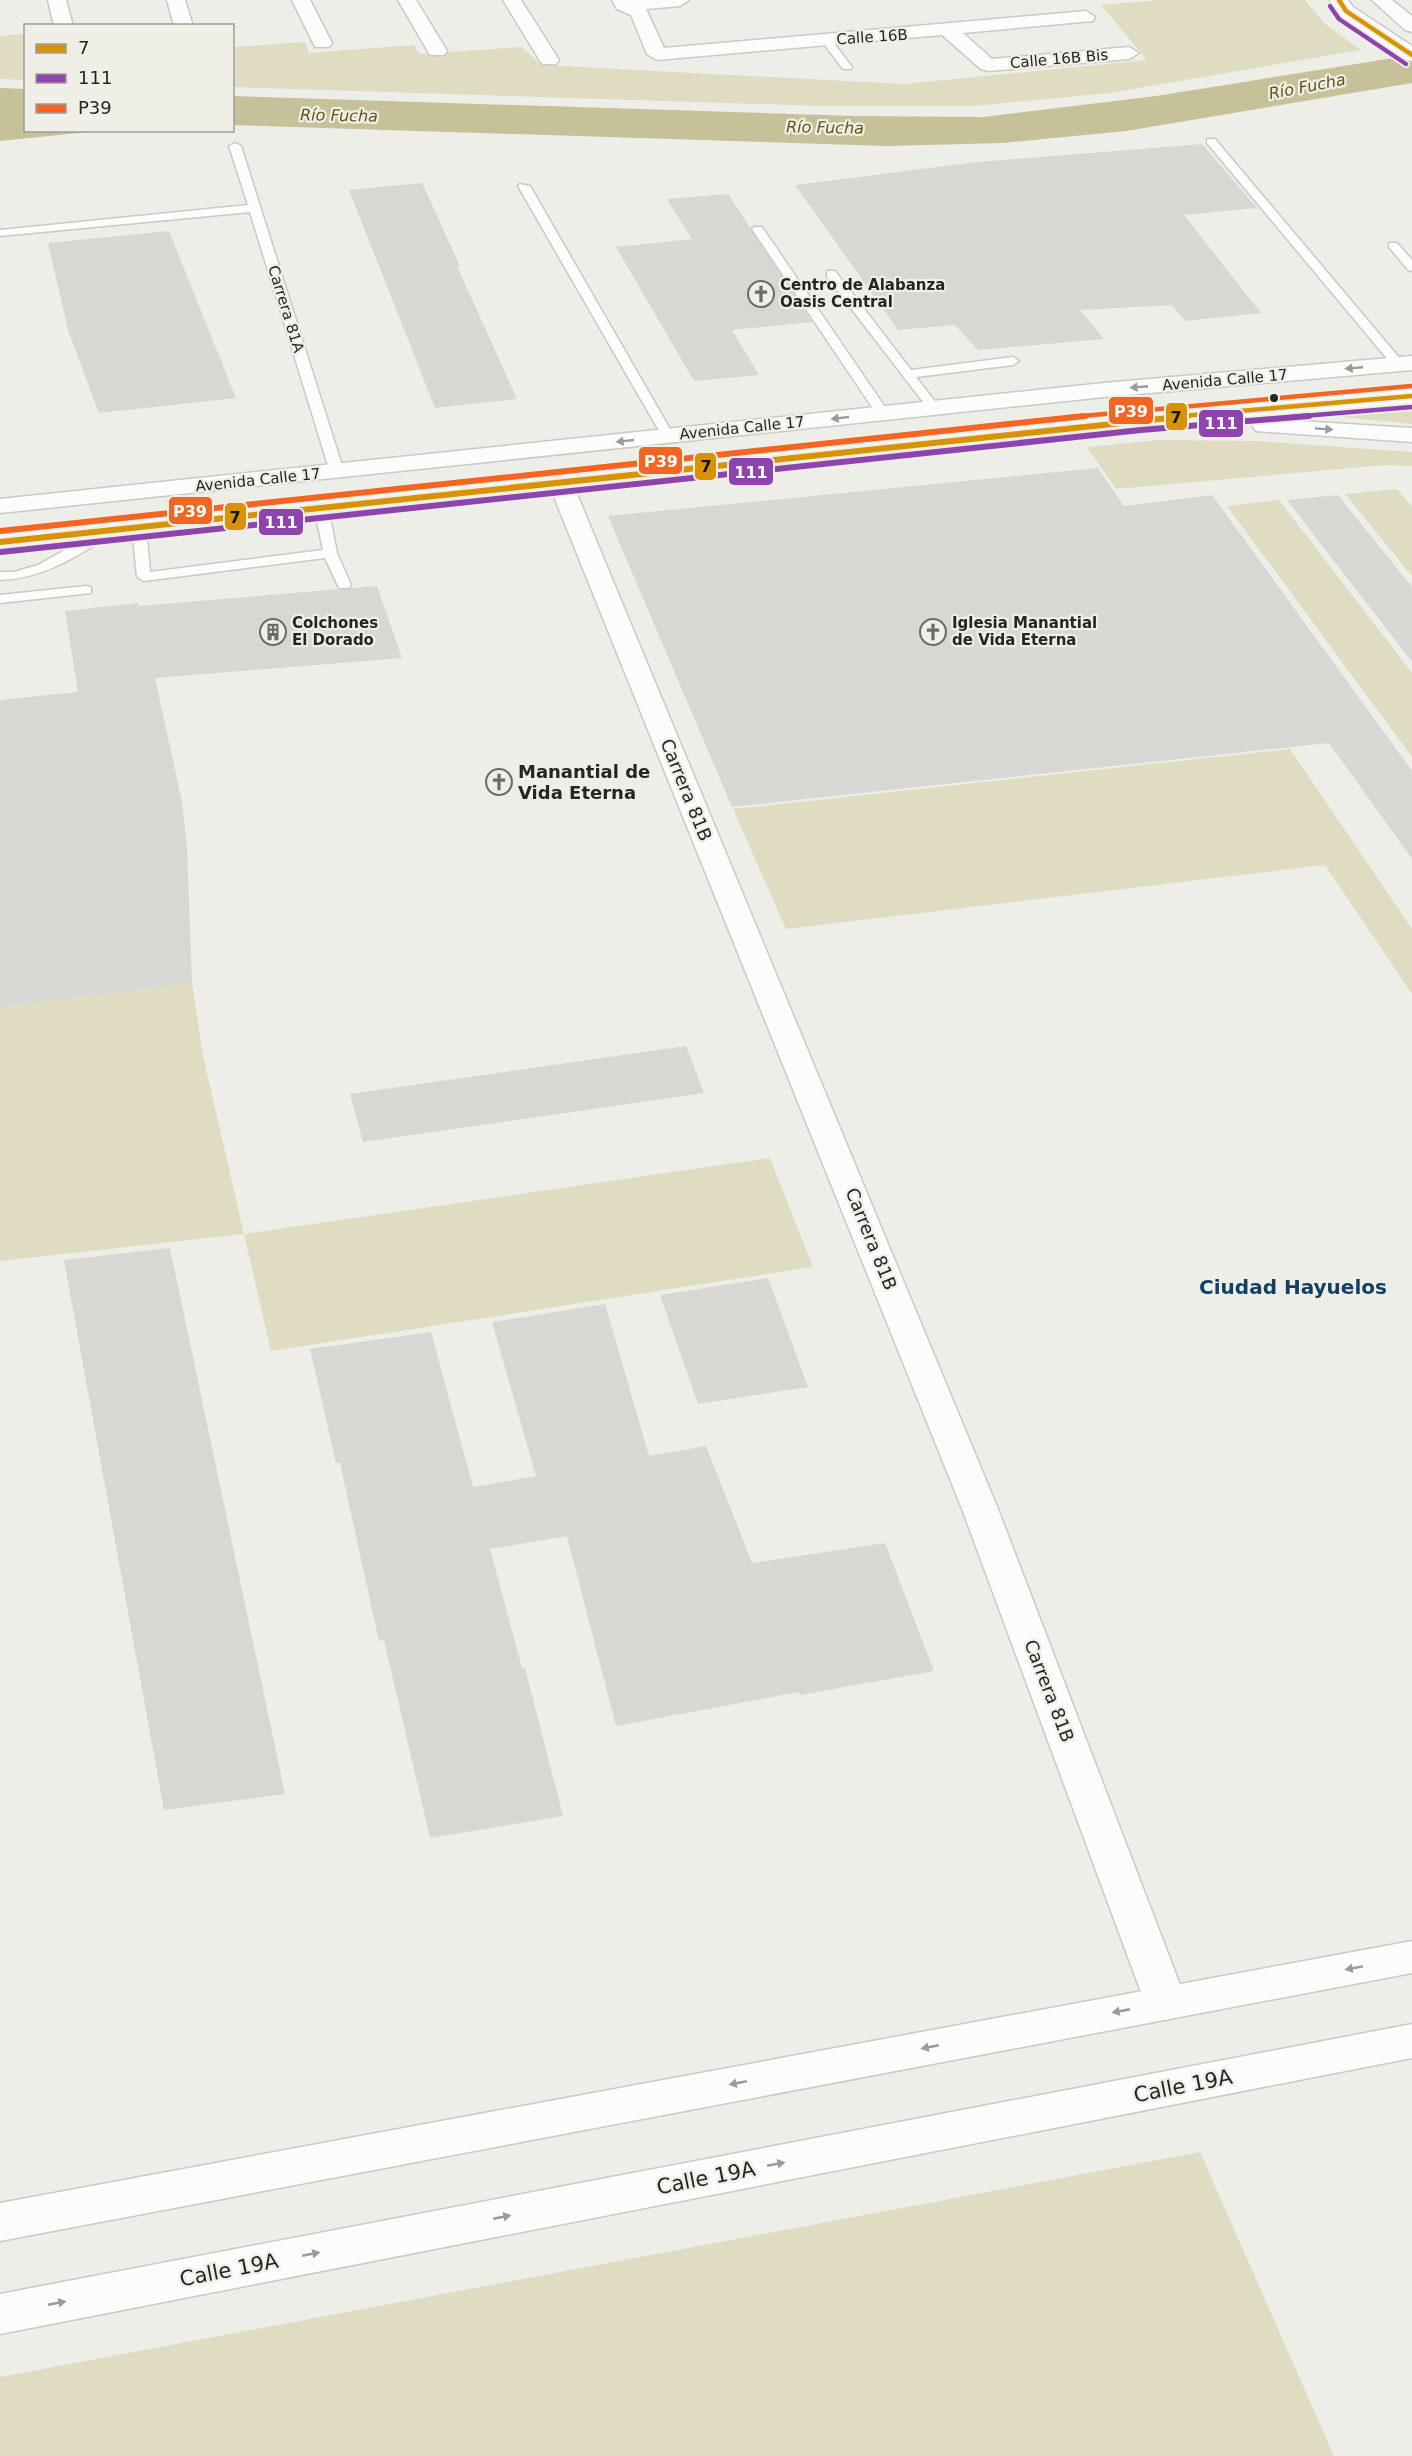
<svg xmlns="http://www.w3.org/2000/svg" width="1412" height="2456" font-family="'DejaVu Sans',sans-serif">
	<rect width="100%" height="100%" fill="#eeeee9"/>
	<!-- green -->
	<g fill="#dfdcc2">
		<polygon points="1159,0 1305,0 1324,23 1361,50 1109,93 974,106 820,106 233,87 233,47 305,42 309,53 414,45 420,54 521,47 542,65 904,84 1147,60 1101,5"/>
		<polygon points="25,34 25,80 0,79 0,36"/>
		<polygon points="1412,409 1412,424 1320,415"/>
		<polygon points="1159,440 1257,441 1412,452 1412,466 1386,465 1116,489 1087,447"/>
		<polygon points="1397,489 1412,507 1412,576 1345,494"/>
		<polygon points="1279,500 1412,673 1412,757 1227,506"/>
		<polygon points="1290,749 1412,929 1412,994 1325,865 786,929 733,809"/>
		<polygon points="192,983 203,1056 244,1234 770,1158 813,1267 271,1351 244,1234 0,1261 0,1007"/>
		<polygon points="1200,2152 1334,2456 0,2456 0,2377"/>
	</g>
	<!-- water -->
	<g fill="#c6c198">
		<polygon points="1412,55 1412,83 1126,131 1004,143 887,146 233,125 233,96 855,116 983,117 1156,96"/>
		<polygon points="0,88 25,89 26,130 98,131 0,141"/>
	</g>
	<!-- building -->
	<g fill="#d7d7d3">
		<polygon points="1202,144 1257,208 1184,215 1261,313 1185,321 1172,305 1080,310 1104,339 978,350 955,325 898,330 795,185 977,162"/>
		<polygon points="422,183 460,266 457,266 517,399 435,408 349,190"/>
		<polygon points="728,194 812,322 732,330 759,375 694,381 616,247 692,239 667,199"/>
		<polygon points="169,231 236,398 99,413 68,330 48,243"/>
		<polygon points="1098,468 1124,506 1212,495 1412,771 1412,859 1329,743 732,807 608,516"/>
		<polygon points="1338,495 1412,587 1412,662 1287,500"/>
		<polygon points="377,586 402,658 155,678 182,802 187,849 192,983 0,1007 0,700 78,692 65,611 138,603 139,606"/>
		<polygon points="686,1046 704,1093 363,1142 350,1094"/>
		<polygon points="170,1248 285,1794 164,1810 64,1260"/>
		<polygon points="768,1278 808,1387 698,1404 660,1295"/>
		<polygon points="605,1304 649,1456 706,1446 752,1563 885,1543 934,1671 800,1695 799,1692 616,1726 567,1536 490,1549 522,1668 525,1668 563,1816 430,1838 384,1640 379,1641 340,1463 336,1463 310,1349 431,1332 473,1487 536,1476 492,1322"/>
	</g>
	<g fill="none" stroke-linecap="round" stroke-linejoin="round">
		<defs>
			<g id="service">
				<polygon points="822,38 830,38 852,67 851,69 843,69 821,40"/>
				<polygon points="1207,139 1215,139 1402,361 1402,367 1394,367 1207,143"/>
				<polygon points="235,143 241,146 344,472 342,475 332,475 330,472 250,212 0,236 0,230 248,205 229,146"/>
				<polygon points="520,184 530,186 674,436 673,439 663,439 662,436 518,186"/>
				<polygon points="754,227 762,227 889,413 888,416 878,416 752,229"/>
				<polygon points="1389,243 1397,243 1412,260 1412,271 1408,270 1389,247"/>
				<polygon points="827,271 835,271 911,370 1013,357 1019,361 1013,365 916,377 940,408 934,412 930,411 827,277"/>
				<polygon points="321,503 328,507 337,553 351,585 349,588 339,588 325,558 144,581 137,577 132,527 134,524 139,523 146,527 150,572 323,550 314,507"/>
				<path d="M108 526 115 530 113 533C78 556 43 579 0 580V572H14L38 565Z"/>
				<polygon points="86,586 91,587 91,593 0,603 0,595"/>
			</g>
			<g id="minor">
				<polygon points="48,0 66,0 73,26 54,26"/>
				<polygon points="167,0 185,0 193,26 174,26"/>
				<polygon points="292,0 310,0 332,43 329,47 315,47"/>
				<polygon points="398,0 416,0 447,51 444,55 430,55"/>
				<polygon points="503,0 521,0 559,60 556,64 542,64"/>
				<polygon points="612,0 689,0 680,6 646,9 664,48 1086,11 1095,17 1093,21 963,33 992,59 1129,47 1139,53 1129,59 988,71 981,69 942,35 657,60 647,54 631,15 617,9"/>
				<polygon points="560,475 569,477 572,482 998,1509 1187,2003 1181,2015 1166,2020 1151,2015 1145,2003 962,1509 548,482 551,477"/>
			</g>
			<g id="tertiary">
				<polygon points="1412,1941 1412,1973 0,2241 0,2203"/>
				<polygon points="1412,2024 1412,2058 0,2334 0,2294"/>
			</g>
			<g id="primary">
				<polygon points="1330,0 1348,0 1353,7 1412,46 1412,61 1405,59 1339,15"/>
				<polygon points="1372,0 1392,0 1412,16 1412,32 1405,30"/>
				<polygon points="1412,356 1412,370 1104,397 0,513 0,499 1104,383"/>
				<polygon points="1412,389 1412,403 1140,427 0,549 0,535 1140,413"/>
				<polygon points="1264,419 1412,428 1412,442 1256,431 1252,426 1256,421"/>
			</g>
		</defs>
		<!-- service casing -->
		<use href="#service" stroke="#c9c9c5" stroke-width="3"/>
		<!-- minor casing -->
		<use href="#minor" stroke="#c9c9c5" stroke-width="3"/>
		<!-- tertiary casing -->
		<use href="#tertiary" stroke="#c9c9c5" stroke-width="3"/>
		<!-- primary casing -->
		<use href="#primary" stroke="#c9c9c5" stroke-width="3"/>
		<!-- service -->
		<use href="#service" fill="#fcfcfc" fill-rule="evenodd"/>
		<!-- minor -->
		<use href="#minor" fill="#fcfcfc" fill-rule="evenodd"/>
		<!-- tertiary -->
		<use href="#tertiary" fill="#fcfcfc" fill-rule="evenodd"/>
		<!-- primary -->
		<use href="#primary" fill="#fcfcfc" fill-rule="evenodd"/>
		<defs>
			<g id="bus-1-far1">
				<polyline points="1339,0 1346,11 1412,55"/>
				<polyline points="1171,417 1412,396"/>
			</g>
			<polyline id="bus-1" points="0,542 1188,416"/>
			<g id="bus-2-far1">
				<polyline points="1330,6 1339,19 1406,64"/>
				<polyline points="1291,417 1412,407"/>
			</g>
			<polyline id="bus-2" points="1,552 1141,430 1309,416"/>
			<polyline id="bus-3-far1" points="1071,417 1411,386"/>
			<polyline id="bus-3" points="0,531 1085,416"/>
		</defs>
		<!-- bus-1-far1 casing -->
		<use href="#bus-1-far1" stroke="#efefe8" stroke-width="8"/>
		<!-- bus-1 casing -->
		<use href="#bus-1" stroke="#efefe8" stroke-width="10"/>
		<!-- bus-2-far1 casing -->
		<use href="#bus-2-far1" stroke="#efefe8" stroke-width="8"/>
		<!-- bus-2 casing -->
		<use href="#bus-2" stroke="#efefe8" stroke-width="10"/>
		<!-- bus-3-far1 casing -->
		<use href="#bus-3-far1" stroke="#efefe8" stroke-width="8"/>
		<!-- bus-3 casing -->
		<use href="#bus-3" stroke="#efefe8" stroke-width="10"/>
		<!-- bus-1-far1 -->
		<use href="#bus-1-far1" stroke="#d89305" stroke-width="4.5"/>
		<!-- bus-1 -->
		<use href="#bus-1" stroke="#d89305" stroke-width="6"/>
		<!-- bus-2-far1 -->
		<use href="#bus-2-far1" stroke="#8e44ad" stroke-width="4.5"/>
		<!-- bus-2 -->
		<use href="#bus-2" stroke="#8e44ad" stroke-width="6"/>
		<!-- bus-3-far1 -->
		<use href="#bus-3-far1" stroke="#f26522" stroke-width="4.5"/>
		<!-- bus-3 -->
		<use href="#bus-3" stroke="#f26522" stroke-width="6"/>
	</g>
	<!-- one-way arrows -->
	<defs><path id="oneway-solid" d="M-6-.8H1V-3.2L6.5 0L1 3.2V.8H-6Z" transform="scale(1.5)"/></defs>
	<g fill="#9b9b9a">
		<use href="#oneway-solid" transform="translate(1354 368) rotate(175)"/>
		<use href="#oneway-solid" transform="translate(1139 387) rotate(175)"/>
		<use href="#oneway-solid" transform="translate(840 418) rotate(174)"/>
		<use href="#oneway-solid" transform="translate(1324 429) rotate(4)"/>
		<use href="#oneway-solid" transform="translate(625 441) rotate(174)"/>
		<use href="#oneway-solid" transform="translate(1354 1968) rotate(170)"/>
		<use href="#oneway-solid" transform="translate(1121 2011) rotate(169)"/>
		<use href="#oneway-solid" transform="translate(930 2047) rotate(169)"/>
		<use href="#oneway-solid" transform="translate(738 2083) rotate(169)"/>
		<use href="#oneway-solid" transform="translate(776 2164) rotate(-11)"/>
		<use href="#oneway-solid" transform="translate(502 2217) rotate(-11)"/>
		<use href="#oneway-solid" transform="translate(311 2254) rotate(-11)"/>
		<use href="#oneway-solid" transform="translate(57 2303) rotate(-11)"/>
	</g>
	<!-- icons -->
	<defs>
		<symbol id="church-ring" viewBox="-11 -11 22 22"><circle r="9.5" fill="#efefe8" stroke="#6b6b68" stroke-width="1.5"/><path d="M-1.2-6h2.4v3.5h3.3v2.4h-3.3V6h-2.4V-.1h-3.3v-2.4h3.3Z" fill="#6b6b68"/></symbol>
		<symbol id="building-ring" viewBox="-11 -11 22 22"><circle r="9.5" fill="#efefe8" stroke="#6b6b68" stroke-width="1.5"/><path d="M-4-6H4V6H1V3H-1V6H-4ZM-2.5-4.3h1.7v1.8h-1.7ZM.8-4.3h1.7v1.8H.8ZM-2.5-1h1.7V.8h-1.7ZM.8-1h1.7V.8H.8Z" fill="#6b6b68"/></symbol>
	</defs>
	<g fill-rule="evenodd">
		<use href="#church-ring" x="746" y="279" width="30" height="30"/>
		<use href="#building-ring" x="258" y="617" width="30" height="30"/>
		<use href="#church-ring" x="918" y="617" width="30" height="30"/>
		<use href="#church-ring" x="484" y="767" width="30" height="30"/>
	</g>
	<!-- markers -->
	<circle fill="#252523" stroke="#efefe8" stroke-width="2" cx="1274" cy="398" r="5"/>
	<g text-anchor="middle" stroke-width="4.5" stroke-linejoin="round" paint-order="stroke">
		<!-- far-street labels -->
		<g font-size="15" fill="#252523" stroke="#efefe8">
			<text transform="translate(872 37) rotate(-4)" y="5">Calle 16B</text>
			<text transform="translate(1059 59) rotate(-5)" y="5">Calle 16B Bis</text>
			<text transform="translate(286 309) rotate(73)" y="5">Carrera 81A</text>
			<text transform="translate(1225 380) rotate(-5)" y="5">Avenida Calle 17</text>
			<text transform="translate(742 428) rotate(-6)" y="5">Avenida Calle 17</text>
			<text transform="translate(258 480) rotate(-6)" y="5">Avenida Calle 17</text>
		</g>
		<!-- far-poi labels -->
		<g font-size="15" font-weight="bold" fill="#252523" stroke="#efefe8" text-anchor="start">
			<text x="780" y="290">Centro de Alabanza<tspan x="780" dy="17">Oasis Central</tspan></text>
			<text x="292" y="628">Colchones<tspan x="292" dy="17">El Dorado</tspan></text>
			<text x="952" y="628">Iglesia Manantial<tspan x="952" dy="17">de Vida Eterna</tspan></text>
		</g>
		<!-- far-water labels -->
		<g font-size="16" font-style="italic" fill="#5f5614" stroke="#efefe8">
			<text transform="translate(1307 86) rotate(-11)" y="6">Río Fucha</text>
			<text transform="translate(339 115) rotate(1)" y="6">Río Fucha</text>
			<text transform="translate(825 127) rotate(1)" y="6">Río Fucha</text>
		</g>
		<!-- poi labels -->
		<g font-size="18" font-weight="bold" fill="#252523" stroke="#efefe8" text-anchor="start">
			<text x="518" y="778">Manantial de<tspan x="518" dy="21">Vida Eterna</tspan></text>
		</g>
		<!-- street labels -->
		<g font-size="18" fill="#252523" stroke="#efefe8">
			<text transform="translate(686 790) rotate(68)" y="6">Carrera 81B</text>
			<text transform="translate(871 1239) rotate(68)" y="6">Carrera 81B</text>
			<text transform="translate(1049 1691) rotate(69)" y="6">Carrera 81B</text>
		</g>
		<!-- neighbourhood labels -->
		<g font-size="20" font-weight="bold" fill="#104064" stroke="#efefe8">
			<text x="1293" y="1294">Ciudad Hayuelos</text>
		</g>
		<!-- near-street labels -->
		<g font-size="21" fill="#252523" stroke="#efefe8">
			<text transform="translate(1183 2086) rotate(-11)" y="7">Calle 19A</text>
			<text transform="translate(706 2178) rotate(-11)" y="7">Calle 19A</text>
			<text transform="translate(229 2270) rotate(-11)" y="7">Calle 19A</text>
		</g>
	</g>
	<g stroke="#efefe8" stroke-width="2">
		<rect x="1108" y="396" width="46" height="29" rx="6" fill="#f26522"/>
		<rect x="1165" y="402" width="23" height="29" rx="6" fill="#d89305"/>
		<rect x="1198" y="409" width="46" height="29" rx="6" fill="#8e44ad"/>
		<rect x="638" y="446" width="45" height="29" rx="6" fill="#f26522"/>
		<rect x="694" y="452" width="23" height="29" rx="6" fill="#d89305"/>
		<rect x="728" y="457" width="46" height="29" rx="6" fill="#8e44ad"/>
		<rect x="168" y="496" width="45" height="29" rx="6" fill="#f26522"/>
		<rect x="224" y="502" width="23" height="29" rx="6" fill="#d89305"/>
		<rect x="258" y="508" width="46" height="28" rx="6" fill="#8e44ad"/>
	</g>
	<g font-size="16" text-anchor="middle" font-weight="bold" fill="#fff">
		<text x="1131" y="417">P39</text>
		<text x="1221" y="429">111</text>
		<text x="661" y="467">P39</text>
		<text x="751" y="478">111</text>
		<text x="190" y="517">P39</text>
		<text x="281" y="528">111</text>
	</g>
	<g font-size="16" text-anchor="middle" font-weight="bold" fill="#111">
		<text x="1176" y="423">7</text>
		<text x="706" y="472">7</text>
		<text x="235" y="523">7</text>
	</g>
	<!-- legend -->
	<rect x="24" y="24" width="210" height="108" fill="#efefe8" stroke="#9e9e99" stroke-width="1.5"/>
	<rect x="36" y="44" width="30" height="9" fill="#d89305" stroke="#9e9e99" stroke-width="1.5"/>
	<text x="78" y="54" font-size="18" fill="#252523">7</text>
	<rect x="36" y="74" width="30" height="9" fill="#8e44ad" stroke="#9e9e99" stroke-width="1.5"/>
	<text x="78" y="84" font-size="18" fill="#252523">111</text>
	<rect x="36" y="104" width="30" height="9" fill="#f26522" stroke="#9e9e99" stroke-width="1.5"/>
	<text x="78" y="114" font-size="18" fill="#252523">P39</text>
</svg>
